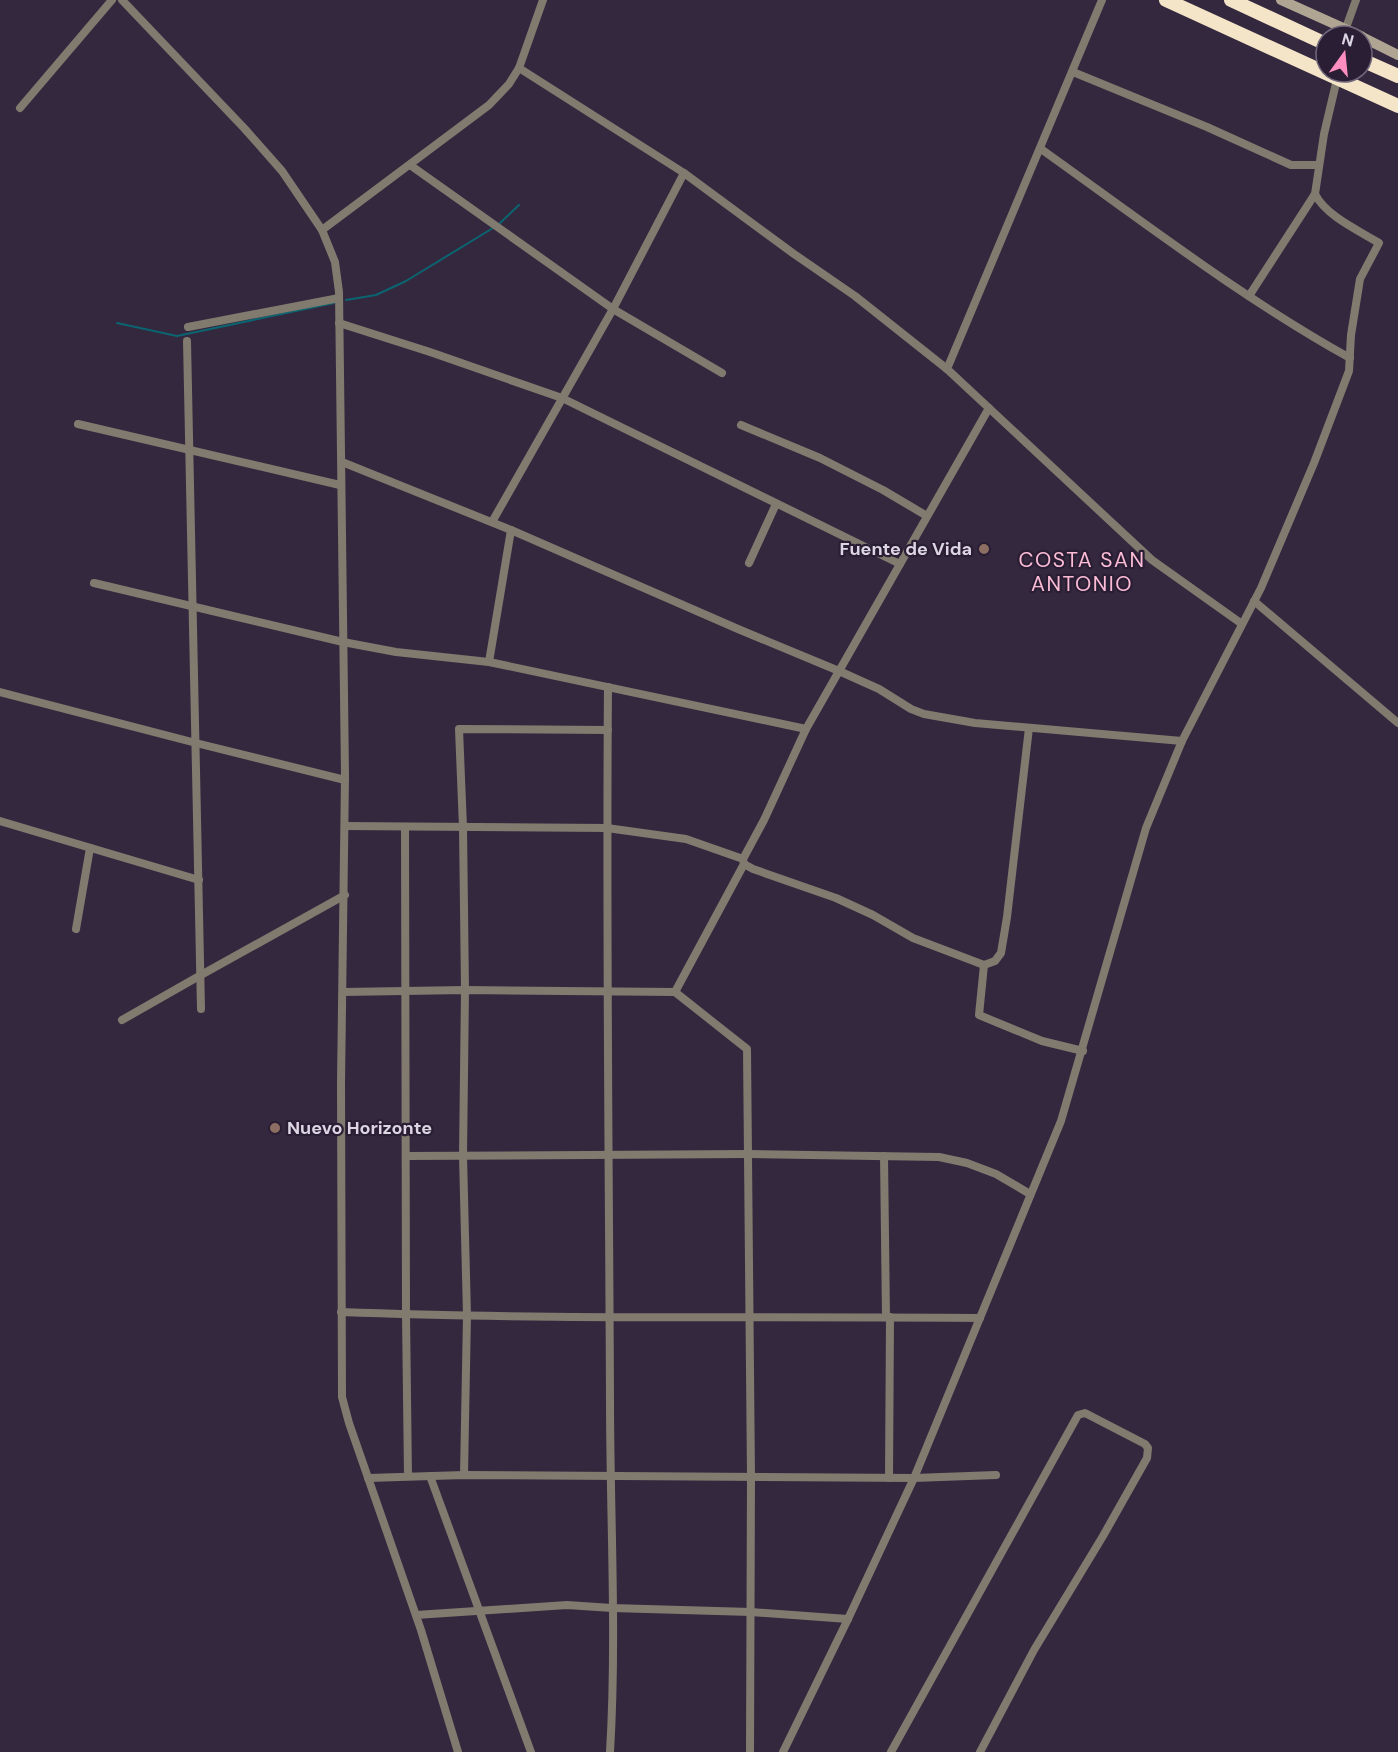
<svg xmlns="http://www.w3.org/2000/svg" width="1398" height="1752" font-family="'DM Sans',sans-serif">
	<rect width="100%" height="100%" fill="#34283e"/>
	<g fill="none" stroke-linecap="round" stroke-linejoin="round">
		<!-- stream -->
		<g stroke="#0b6571" stroke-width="2">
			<polyline points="500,223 519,205"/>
			<polyline points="346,300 376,295 406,281 493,228"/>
			<polyline points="117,323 177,336 334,303"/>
		</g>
		<!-- street -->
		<g stroke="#817a6f" stroke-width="8">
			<polyline points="122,0 244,128 282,171 322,230 335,262 339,292 345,776 341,1084 342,1397 349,1423 421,1630 458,1752"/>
			<polyline points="1343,36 1356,0"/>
			<polyline points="519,68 684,173 794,254 855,296 947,369 1152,560 1242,624"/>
			<polyline points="1073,72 1207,127 1291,165 1319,165"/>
			<polyline points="20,108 112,0"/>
			<path d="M1041 149C1142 221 1242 298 1350 358"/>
			<polyline points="410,165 613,309 722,373"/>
			<polyline points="322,230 489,105 509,84 519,68 543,0"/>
			<polyline points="1249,296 1315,194 1324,134 1337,79"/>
			<polyline points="339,323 430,352 562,398 900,564"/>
			<polyline points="188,327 339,298"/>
			<polyline points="187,341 201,1009"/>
			<polyline points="947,369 1102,0"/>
			<polyline points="989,408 806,729 764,820 743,859 744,864 753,869 836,898 873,915 913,938 984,965 979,1015 1042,1041 1083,1051"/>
			<polyline points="78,424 340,485"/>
			<polyline points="741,425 820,458 883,490 927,516"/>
			<polyline points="342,462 511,530 738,629 839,671 879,689 911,709 924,714 975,723 1182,741"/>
			<polyline points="492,522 613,309 684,173"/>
			<polyline points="511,530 489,662 806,729"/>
			<polyline points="749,563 776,504"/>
			<polyline points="94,583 343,642 396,652 489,662"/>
			<polyline points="1254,601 1398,723"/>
			<path d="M608 687C606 924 609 1162 610 1399 610 1517 617 1635 610 1752"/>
			<polyline points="0,692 196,743 345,780"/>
			<polyline points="0,821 199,880"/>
			<polyline points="345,826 607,828 686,839 743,859"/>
			<polyline points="405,827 406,1315 408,1476"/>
			<polyline points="76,929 90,848"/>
			<polyline points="984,965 995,961 1001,953 1007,917 1029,728"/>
			<polyline points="343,992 465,990 675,992 747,1049 751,1477 750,1752"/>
			<polyline points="675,992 744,864"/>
			<polyline points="122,1020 201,975 345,895"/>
			<polyline points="406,1156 748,1154 939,1157 967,1163 996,1174 1030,1194"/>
			<polyline points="884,1156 886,1317"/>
			<path d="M341 1312C554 1320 767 1316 980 1318"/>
			<polyline points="464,1475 467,1315 463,1156 465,990 463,827 459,729 608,730"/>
			<polyline points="430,1476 531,1752"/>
			<polyline points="368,1478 464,1475 914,1478 996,1475"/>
			<polyline points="889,1478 890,1317"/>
			<polyline points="416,1615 567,1605 612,1608 751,1612 848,1619"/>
			<path d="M783 1752 848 1619 914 1478 1061 1121 1146 828 1182 741 1261 588 1314 463 1349 371 1351 335 1360 279 1379 243C1358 230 1326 216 1315 194"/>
			<polyline points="891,1752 1078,1415 1085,1413 1145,1444 1148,1448 1147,1458 1103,1536 1034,1650 980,1752"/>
		</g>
		<!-- secondary -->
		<g stroke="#b0a593" stroke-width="10">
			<polyline points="1281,0 1361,36"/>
			<polyline points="1362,37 1398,55"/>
		</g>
		<!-- highway -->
		<g stroke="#f5e5c8" stroke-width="14">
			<polyline points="1166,0 1398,106"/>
			<polyline points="1231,0 1326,44"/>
			<polyline points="1362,60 1398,76"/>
		</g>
	</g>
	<!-- markers -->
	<g fill="#8d6e63" stroke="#2a1e34" stroke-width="2">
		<circle cx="984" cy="549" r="6"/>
		<circle cx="275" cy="1128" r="6"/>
	</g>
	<g text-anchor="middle" stroke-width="4.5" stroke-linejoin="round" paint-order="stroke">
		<!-- poi labels -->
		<g font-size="18" font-weight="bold" fill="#dcd5e4" stroke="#2a1e34" text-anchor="end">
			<text x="972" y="555">Fuente de Vida</text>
			<text x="287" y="1134" text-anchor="start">Nuevo Horizonte</text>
		</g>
		<!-- quarter labels -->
		<g font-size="21" letter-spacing="1.5" fill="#fcbcd6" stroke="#2a1e34">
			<text x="1082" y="567">COSTA SAN<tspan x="1082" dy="24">ANTONIO</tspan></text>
		</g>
	</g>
	<!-- north arrow -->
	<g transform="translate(1344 54) rotate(15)"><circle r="28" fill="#2a1e34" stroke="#71677a" stroke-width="1.5"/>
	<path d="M0-4.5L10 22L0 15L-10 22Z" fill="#fd8ebf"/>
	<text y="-9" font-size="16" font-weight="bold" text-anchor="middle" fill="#dcd5e4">N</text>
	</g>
</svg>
